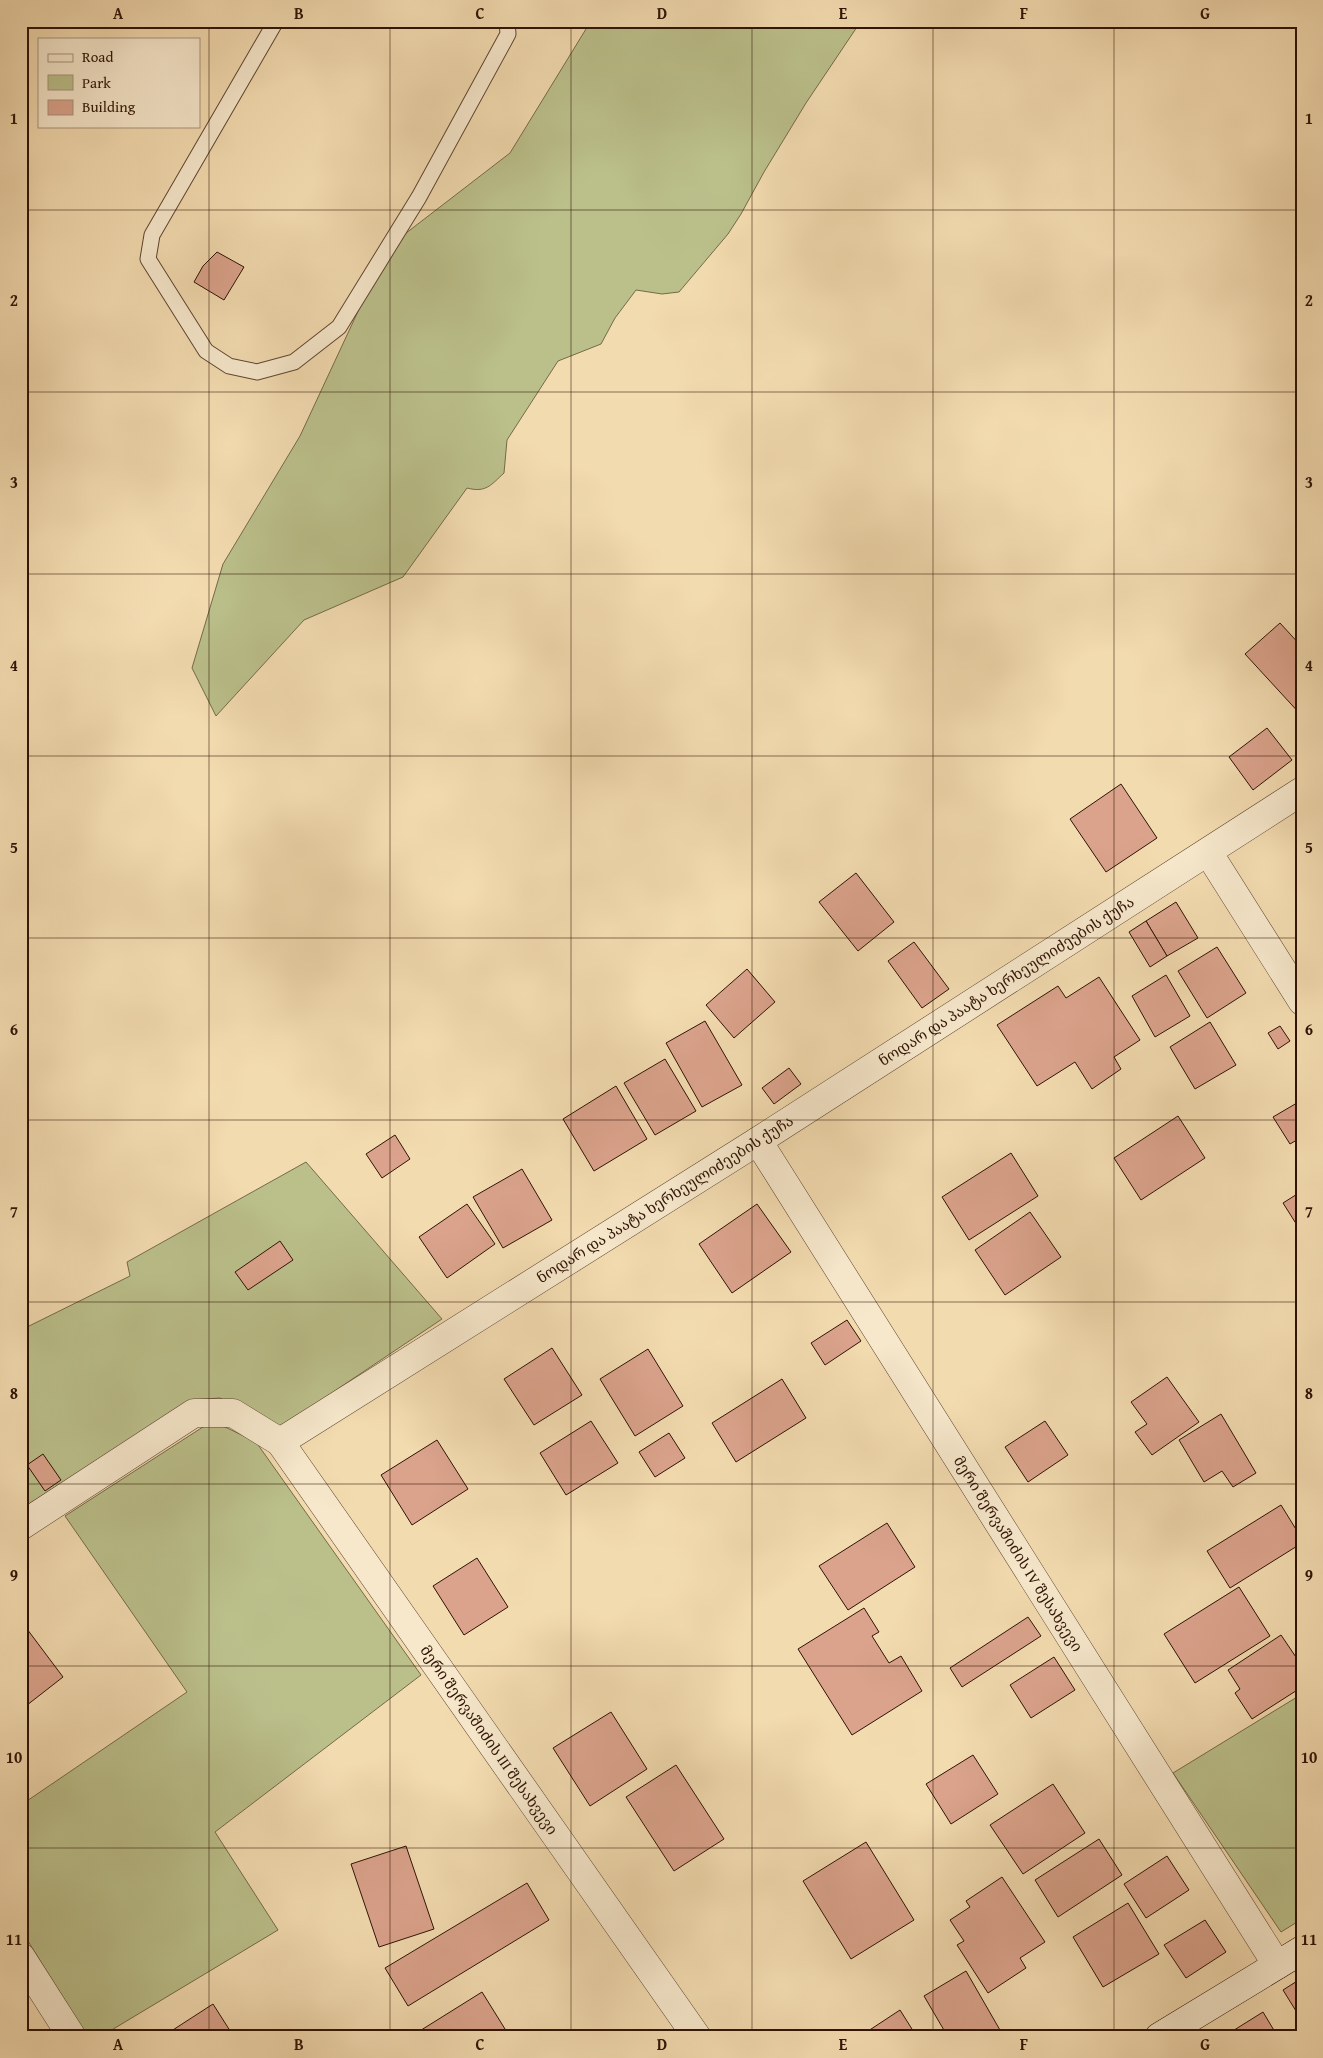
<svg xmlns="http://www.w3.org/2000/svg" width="1323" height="2058" font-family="'Gentium Book Plus','Noto Serif Georgian',serif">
	<rect width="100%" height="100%" fill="#f3dbb0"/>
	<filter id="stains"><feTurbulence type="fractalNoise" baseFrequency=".004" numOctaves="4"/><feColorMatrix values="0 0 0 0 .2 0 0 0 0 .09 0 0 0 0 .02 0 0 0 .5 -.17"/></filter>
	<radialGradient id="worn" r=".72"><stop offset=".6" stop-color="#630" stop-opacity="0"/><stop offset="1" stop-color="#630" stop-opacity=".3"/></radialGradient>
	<!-- green -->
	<g fill="#bbc08b" stroke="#746a48">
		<path d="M584 21H861L806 103 764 172 741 214 728 234 679 292 662 294 636 290 615 318 601 344 558 361 507 440 504 473C491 485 486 493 467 488L403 577 304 620 216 716 192 668 223 564 300 436 388 247 510 153 586 29Z"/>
		<polygon points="306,1162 442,1319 278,1429 220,1398 191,1400 21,1509 21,1330 130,1276 127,1262"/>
		<polygon points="206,1425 221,1425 256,1442 421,1675 215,1832 278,1930 100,2037 88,2037 21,1930 21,1805 187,1692 65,1516"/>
		<polygon points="1302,1694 1302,1919 1281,1932 1173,1773"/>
	</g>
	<!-- building -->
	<g fill="#dba38c" stroke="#2e1305">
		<polygon points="217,252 244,267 224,300 194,282 203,266"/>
		<polygon points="1280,623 1302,647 1302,716 1245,654"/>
		<polygon points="1267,728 1292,760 1253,790 1229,757"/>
		<polygon points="1121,784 1157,838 1106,872 1070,819"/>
		<polygon points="856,873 894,922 858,951 819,902"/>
		<polygon points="1176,902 1198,938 1167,956 1146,921"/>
		<polygon points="1146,921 1167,956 1150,967 1129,932"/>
		<polygon points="914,942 949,989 922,1008 888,961"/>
		<polygon points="1217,947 1246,993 1207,1018 1178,971"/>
		<polygon points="747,969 775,1002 734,1038 706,1005"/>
		<polygon points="1166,975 1190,1016 1155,1037 1132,996"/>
		<polygon points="1099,977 1140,1040 1114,1057 1121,1069 1092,1089 1075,1062 1037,1086 997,1025 1058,986 1066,998"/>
		<polygon points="705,1021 742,1085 702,1107 666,1043"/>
		<polygon points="1210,1022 1236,1065 1195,1089 1170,1047"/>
		<polygon points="1280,1026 1290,1041 1278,1049 1268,1033"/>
		<polygon points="665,1059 696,1111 655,1135 624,1083"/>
		<polygon points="789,1068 801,1084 774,1104 762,1088"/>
		<polygon points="616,1086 647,1139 594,1171 563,1119"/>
		<polygon points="1302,1100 1302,1137 1290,1144 1273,1117"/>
		<polygon points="1178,1116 1205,1158 1141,1200 1114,1158"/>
		<polygon points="395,1135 410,1159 382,1178 366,1154"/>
		<polygon points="1011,1153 1038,1196 969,1240 942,1197"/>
		<polygon points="522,1169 552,1220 503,1248 473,1197"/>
		<polygon points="1302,1191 1302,1233 1283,1203"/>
		<polygon points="467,1204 495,1244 447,1278 419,1237"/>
		<polygon points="757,1204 791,1252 732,1293 699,1244"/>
		<polygon points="1030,1212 1061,1257 1005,1295 975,1250"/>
		<polygon points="280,1241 293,1260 248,1290 235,1272"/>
		<polygon points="847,1320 861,1341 825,1365 811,1343"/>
		<polygon points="552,1348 582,1395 534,1425 504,1379"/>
		<polygon points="648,1349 683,1406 635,1436 600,1379"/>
		<polygon points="1167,1377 1199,1422 1152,1455 1135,1432 1147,1424 1131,1402"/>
		<polygon points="782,1379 806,1418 736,1462 712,1423"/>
		<polygon points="1221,1414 1256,1473 1233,1487 1222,1471 1204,1482 1179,1440"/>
		<polygon points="591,1421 618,1463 566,1495 540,1453"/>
		<polygon points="1045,1421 1068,1455 1028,1482 1005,1447"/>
		<polygon points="669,1433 685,1458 655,1477 639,1452"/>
		<polygon points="437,1440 468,1489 412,1525 381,1475"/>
		<polygon points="43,1454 61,1480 45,1491 27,1465"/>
		<polygon points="1281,1505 1302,1539 1302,1543 1230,1588 1207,1551"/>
		<polygon points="887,1523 915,1567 848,1610 819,1566"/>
		<polygon points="477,1558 508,1607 464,1635 433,1586"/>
		<polygon points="1239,1587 1270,1636 1195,1683 1164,1634"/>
		<polygon points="864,1608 879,1632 872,1636 889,1663 901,1656 922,1691 852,1735 798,1649"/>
		<polygon points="1028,1617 1041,1636 962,1687 950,1668"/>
		<polygon points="21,1621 63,1677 22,1709 21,1708"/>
		<polygon points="1281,1635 1302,1666 1302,1687 1252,1719 1235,1693 1240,1689 1228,1670"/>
		<polygon points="1054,1657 1075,1690 1031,1718 1010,1685"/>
		<polygon points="611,1712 647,1769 590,1806 553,1748"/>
		<polygon points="973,1755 998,1794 951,1824 926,1784"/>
		<polygon points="676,1765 724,1839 674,1871 626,1797"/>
		<polygon points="1053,1784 1085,1833 1023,1874 990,1825"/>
		<polygon points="1099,1839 1122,1875 1058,1917 1035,1880"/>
		<polygon points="866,1842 914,1920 851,1959 803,1881"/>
		<polygon points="406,1846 434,1929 379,1947 351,1864"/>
		<polygon points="1167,1856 1189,1890 1146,1918 1124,1884"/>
		<polygon points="1002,1877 1045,1942 1020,1958 1026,1968 988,1993 957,1945 964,1941 950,1920 970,1907 966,1901"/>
		<polygon points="527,1883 549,1920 408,2006 385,1968"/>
		<polygon points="1128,1903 1159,1954 1103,1987 1073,1937"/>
		<polygon points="1205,1920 1226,1952 1186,1978 1164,1945"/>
		<polygon points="966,1971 1004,2037 948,2037 924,1996"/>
		<polygon points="1302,1978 1302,2008 1296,2011 1283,1990"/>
		<polygon points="482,1992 510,2037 421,2037 418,2032"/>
		<polygon points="213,2004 234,2037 162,2037"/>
		<polygon points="900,2010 917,2037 863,2037 862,2035"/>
		<polygon points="1263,2012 1278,2037 1223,2037"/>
	</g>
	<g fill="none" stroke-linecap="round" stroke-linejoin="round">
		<defs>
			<polyline id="lane" points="276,21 152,235 148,259 206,351 229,366 257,372 294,362 339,327 419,197 508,34 507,21"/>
			<g id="street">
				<polyline points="1208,852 1302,1001"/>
				<path id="s1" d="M758 1141 1277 1965"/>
				<path id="s2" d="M280 1442 697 2037"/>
				<path id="s3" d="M21 1526 194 1413H233L280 1442 758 1141 1302 791"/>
				<polyline points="21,1957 72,2037"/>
			</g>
			<polyline id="secondary" points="1159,2037 1302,1950"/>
		</defs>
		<!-- lane casing -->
		<use href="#lane" stroke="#5f4530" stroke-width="17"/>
		<!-- street casing -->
		<use href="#street" stroke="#5f4530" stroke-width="29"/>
		<!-- secondary casing -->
		<use href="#secondary" stroke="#2e1305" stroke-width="29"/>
		<!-- lane -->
		<use href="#lane" stroke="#f7e8cc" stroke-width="15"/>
		<!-- street -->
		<use href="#street" stroke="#f7e8cc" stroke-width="28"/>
		<!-- secondary -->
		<use href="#secondary" stroke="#f7e8cc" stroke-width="28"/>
	</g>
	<!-- grid -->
	<path fill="none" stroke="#2e1305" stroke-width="1" stroke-opacity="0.55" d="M209 21V2037M390 21V2037M571 21V2037M752 21V2037M933 21V2037M1114 21V2037M21 210H1302M21 392H1302M21 574H1302M21 756H1302M21 938H1302M21 1120H1302M21 1302H1302M21 1484H1302M21 1666H1302M21 1848H1302"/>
	<g text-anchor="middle" stroke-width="5" stroke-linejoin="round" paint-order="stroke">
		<!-- street labels -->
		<g font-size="15" fill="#2e1305" stroke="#f7e8cc">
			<text dy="5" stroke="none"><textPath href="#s3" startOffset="1161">ნოდარ და პაატა ხერხეულიძეების ქუჩა</textPath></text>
			<text dy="5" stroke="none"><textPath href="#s3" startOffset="756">ნოდარ და პაატა ხერხეულიძეების ქუჩა</textPath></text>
			<text dy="5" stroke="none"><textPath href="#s1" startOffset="488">მერი შერვაშიძის IV შესახვევი</textPath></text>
			<text dy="5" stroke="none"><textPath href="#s2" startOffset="364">მერი შერვაშიძის III შესახვევი</textPath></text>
		</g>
	</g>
	<!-- margin -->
	<rect width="1323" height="2058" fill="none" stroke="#f3dbb0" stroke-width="55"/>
	<!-- legend -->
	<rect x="38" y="38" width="162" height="90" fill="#f7e8cc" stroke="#a7937c"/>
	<rect x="48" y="54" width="25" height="8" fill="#f7e8cc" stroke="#a7937c"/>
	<text x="82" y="62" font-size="15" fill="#2e1305">Road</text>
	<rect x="48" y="75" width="25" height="15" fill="#bbc08b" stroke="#a7937c"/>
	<text x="82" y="88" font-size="15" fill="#2e1305">Park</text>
	<rect x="48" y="100" width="25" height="15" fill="#dba38c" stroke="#a7937c"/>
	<text x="82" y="112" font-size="15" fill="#2e1305">Building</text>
	<rect x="28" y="28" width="1268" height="2002" fill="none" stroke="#2e1305" stroke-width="2"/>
	<g font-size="16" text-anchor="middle" font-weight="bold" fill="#2e1305">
		<text x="118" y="19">A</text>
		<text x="299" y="19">B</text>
		<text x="480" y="19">C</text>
		<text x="662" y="19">D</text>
		<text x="843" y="19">E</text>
		<text x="1024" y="19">F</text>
		<text x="1205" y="19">G</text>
		<text x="14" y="124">1</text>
		<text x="1309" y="124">1</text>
		<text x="14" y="306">2</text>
		<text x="1309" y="306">2</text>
		<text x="14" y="488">3</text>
		<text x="1309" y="488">3</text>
		<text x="14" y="671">4</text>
		<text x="1309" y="671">4</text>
		<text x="14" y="853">5</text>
		<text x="1309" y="853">5</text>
		<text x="14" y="1035">6</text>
		<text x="1309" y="1035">6</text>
		<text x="14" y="1217">7</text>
		<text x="1309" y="1217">7</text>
		<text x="14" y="1399">8</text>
		<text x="1309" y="1399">8</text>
		<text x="14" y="1581">9</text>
		<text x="1309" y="1581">9</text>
		<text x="14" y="1763">10</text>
		<text x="1309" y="1763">10</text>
		<text x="14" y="1945">11</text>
		<text x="1309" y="1945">11</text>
		<text x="118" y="2050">A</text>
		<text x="299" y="2050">B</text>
		<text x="480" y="2050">C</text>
		<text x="662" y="2050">D</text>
		<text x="843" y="2050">E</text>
		<text x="1024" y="2050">F</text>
		<text x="1205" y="2050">G</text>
	</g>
	<rect width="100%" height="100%" filter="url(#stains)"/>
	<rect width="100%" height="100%" fill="url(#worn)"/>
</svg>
